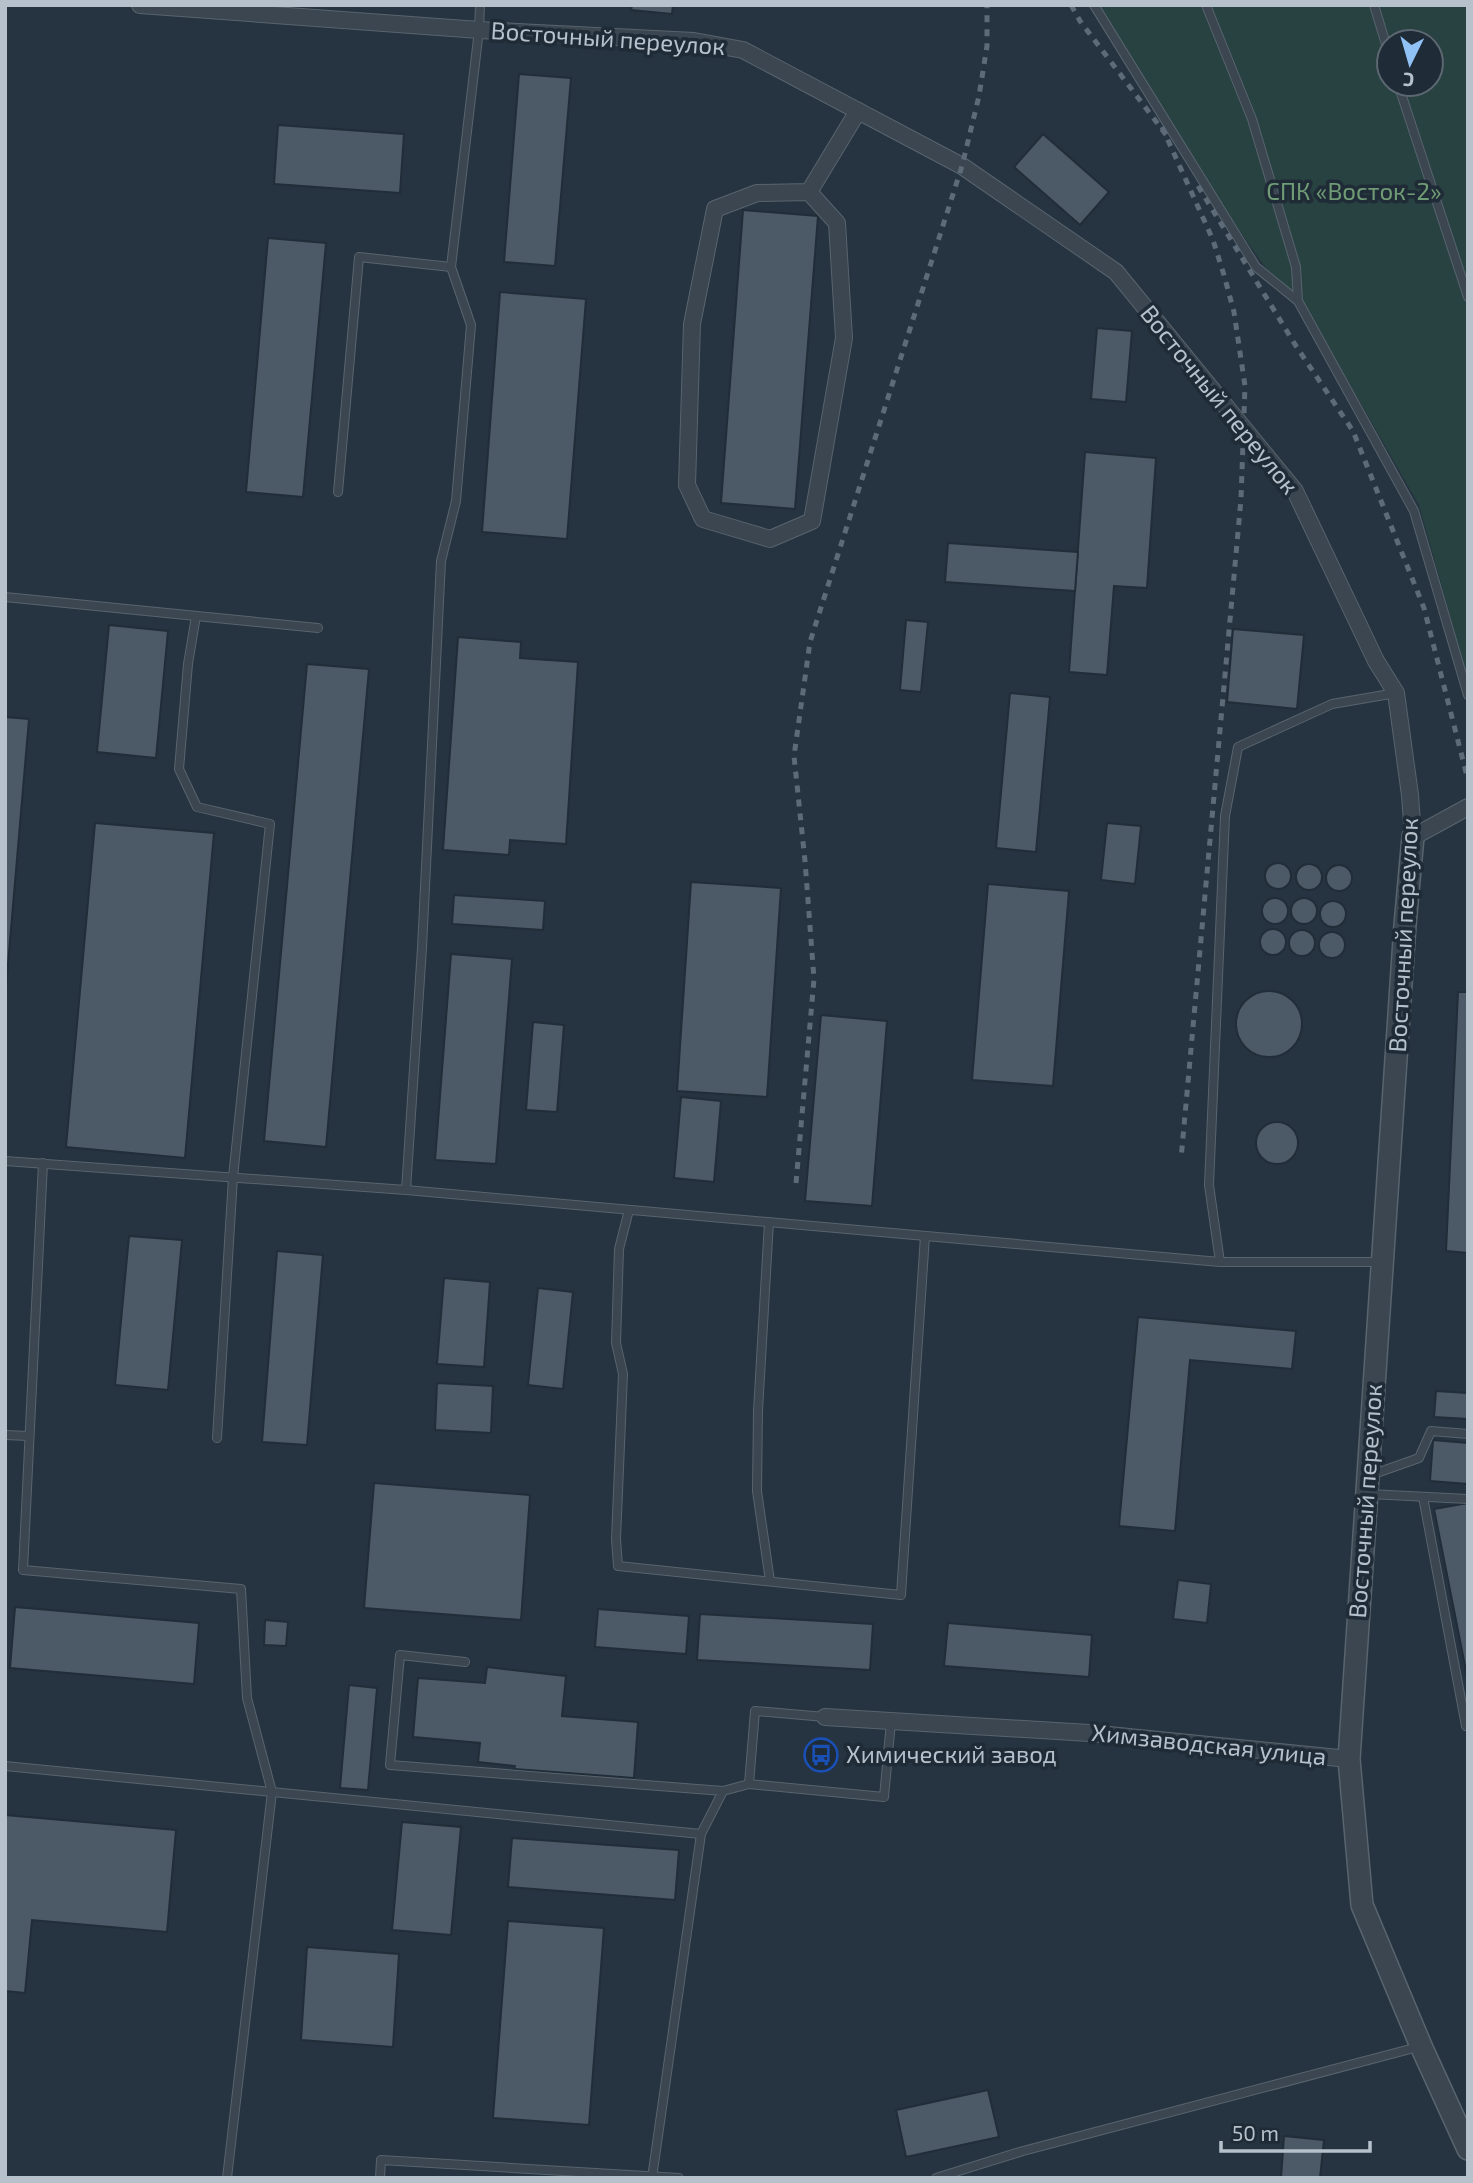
<svg xmlns="http://www.w3.org/2000/svg" width="1473" height="2183" font-family="'Exo 2',sans-serif">
	<rect width="100%" height="100%" fill="#263441"/>
	<!-- green -->
	<path fill="#284141" fill-rule="evenodd" d="M1097 5H1468V679L1419 505 1299 296 1277 284 1179 144ZM1389 42H1431V84H1389Z"/>
	<!-- building -->
	<g fill="#4b5a66" stroke="#212d38" stroke-width="2">
		<polygon points="632,5 673,5 672,14 631,10"/>
		<polygon points="519,74 571,78 555,266 504,262"/>
		<polygon points="278,125 404,134 400,193 274,184"/>
		<polygon points="1043,134 1109,192 1080,225 1014,167"/>
		<polygon points="743,210 818,216 795,509 721,503"/>
		<polygon points="268,238 326,243 303,497 246,492"/>
		<polygon points="500,292 586,299 567,539 482,532"/>
		<polygon points="1097,328 1132,331 1126,402 1091,399"/>
		<polygon points="1085,452 1156,458 1147,588 1114,586 1107,675 1069,672"/>
		<polygon points="948,543 1078,552 1075,591 945,582"/>
		<polygon points="906,620 928,622 921,692 900,690"/>
		<polygon points="109,625 168,631 156,758 97,752"/>
		<polygon points="1233,629 1304,635 1297,709 1227,702"/>
		<polygon points="458,637 521,642 520,658 578,662 566,844 510,840 509,855 443,850"/>
		<polygon points="307,664 369,669 326,1147 264,1141"/>
		<polygon points="1010,693 1050,697 1036,852 996,848"/>
		<polygon points="5,717 29,719 5,999"/>
		<polygon points="95,823 214,833 185,1158 66,1147"/>
		<polygon points="1107,823 1141,826 1135,884 1101,880"/>
		<circle cx="1278" cy="876" r="13"/>
		<circle cx="1309" cy="877" r="13"/>
		<circle cx="1339" cy="878" r="13"/>
		<polygon points="691,882 781,888 767,1097 677,1091"/>
		<polygon points="988,884 1069,891 1053,1086 972,1080"/>
		<polygon points="454,895 545,901 543,930 452,924"/>
		<circle cx="1275" cy="911" r="13"/>
		<circle cx="1304" cy="911" r="13"/>
		<circle cx="1333" cy="914" r="13"/>
		<circle cx="1273" cy="942" r="13"/>
		<circle cx="1302" cy="943" r="13"/>
		<circle cx="1332" cy="945" r="13"/>
		<polygon points="451,954 512,959 496,1164 435,1160"/>
		<circle cx="1269" cy="1024" r="33"/>
		<polygon points="1458,992 1468,992 1468,1253 1446,1251"/>
		<polygon points="821,1015 887,1021 872,1206 805,1201"/>
		<polygon points="533,1022 564,1025 557,1112 526,1110"/>
		<polygon points="681,1097 721,1101 714,1182 674,1178"/>
		<circle cx="1277" cy="1143" r="21"/>
		<polygon points="129,1236 182,1240 168,1390 115,1385"/>
		<polygon points="277,1251 323,1255 307,1445 262,1442"/>
		<polygon points="444,1278 490,1282 484,1367 437,1364"/>
		<polygon points="538,1288 573,1292 563,1389 528,1385"/>
		<polygon points="1138,1317 1296,1331 1292,1369 1190,1360 1175,1531 1119,1526"/>
		<polygon points="437,1383 493,1386 491,1433 435,1430"/>
		<polygon points="1436,1391 1468,1393 1468,1419 1434,1417"/>
		<polygon points="1433,1440 1468,1443 1468,1484 1430,1481"/>
		<polygon points="374,1483 530,1495 521,1620 364,1608"/>
		<polygon points="1468,1503 1468,1681 1434,1509"/>
		<polygon points="1178,1580 1211,1584 1207,1623 1173,1619"/>
		<polygon points="15,1607 199,1623 194,1684 10,1668"/>
		<polygon points="598,1609 689,1616 686,1654 595,1647"/>
		<polygon points="700,1614 873,1624 870,1670 697,1660"/>
		<polygon points="265,1620 288,1622 286,1646 264,1645"/>
		<polygon points="948,1623 1092,1635 1089,1677 944,1666"/>
		<polygon points="487,1667 566,1676 562,1716 638,1722 634,1778 514,1769 515,1766 478,1762 480,1743 413,1737 418,1678 485,1683"/>
		<polygon points="349,1685 377,1688 368,1790 340,1788"/>
		<polygon points="5,1815 176,1830 167,1932 32,1920 25,1993 5,1991"/>
		<polygon points="402,1822 461,1827 451,1935 392,1930"/>
		<polygon points="512,1838 679,1850 675,1900 508,1887"/>
		<polygon points="508,1921 604,1928 589,2125 493,2118"/>
		<polygon points="307,1947 399,1954 393,2047 301,2040"/>
		<polygon points="988,2090 999,2137 906,2157 896,2110"/>
		<polygon points="1284,2136 1324,2140 1320,2178 1281,2178"/>
	</g>
	<g fill="none" stroke-linecap="round" stroke-linejoin="round">
		<defs>
			<g id="service">
				<polyline points="1094,5 1256,267 1298,301 1296,267 1252,119 1206,5"/>
				<polyline points="1374,5 1389,54"/>
				<polyline points="1398,84 1468,297"/>
				<polyline points="1298,301 1414,511 1468,695"/>
				<polyline points="338,492 359,257 451,267"/>
				<polyline points="5,597 318,628"/>
				<polyline points="196,616 188,664 179,769 197,807 270,824 233,1177 217,1438"/>
				<polyline points="5,1161 406,1190 1220,1262 1380,1262"/>
				<polyline points="43,1163 23,1570 241,1589 247,1698 272,1792 227,2178"/>
				<polyline points="406,1190 422,948 441,561 456,501 471,325 451,267 479,30 480,5"/>
				<polyline points="629,1210 619,1249 616,1343 623,1374 616,1539 618,1566 901,1595 925,1236"/>
				<polyline points="769,1222 758,1411 757,1491 770,1581"/>
				<polyline points="1220,1262 1209,1185 1225,816 1238,747 1332,704 1396,693"/>
				<polyline points="5,1435 29,1436"/>
				<polyline points="1371,1475 1419,1458 1431,1431 1468,1434"/>
				<polyline points="1369,1494 1468,1499"/>
				<polyline points="1423,1497 1466,1726"/>
				<polyline points="465,1662 400,1655 390,1765 723,1791 701,1834"/>
				<polyline points="825,1717 755,1711 749,1784 884,1797 891,1722"/>
				<polyline points="5,1766 701,1834 652,2178"/>
				<polyline points="723,1791 749,1784"/>
				<polyline points="380,2178 381,2160 679,2178"/>
				<polyline points="936,2178 1023,2151 1418,2047"/>
			</g>
			<g id="minor">
				<polyline points="140,5 479,30 694,41 743,50 962,166 1116,272 1295,491 1376,661 1396,693 1410,795 1413,837 1468,807"/>
				<polyline points="809,192 757,193 715,209 692,324 687,485 703,519 770,539 812,521 844,338 837,223 809,192 858,111"/>
				<polyline points="825,1717 1089,1733 1349,1759"/>
			</g>
			<polyline id="tertiary" points="1413,837 1405,925 1349,1759 1362,1905 1421,2046 1468,2149"/>
		</defs>
		<!-- service casing -->
		<use href="#service" stroke="#58646e" stroke-width="10"/>
		<!-- minor casing -->
		<use href="#minor" stroke="#58646e" stroke-width="18"/>
		<!-- tertiary casing -->
		<use href="#tertiary" stroke="#58646e" stroke-width="24"/>
		<!-- service -->
		<use href="#service" stroke="#3b4650" stroke-width="8"/>
		<!-- minor -->
		<use href="#minor" stroke="#3b4650" stroke-width="16"/>
		<!-- tertiary -->
		<use href="#tertiary" stroke="#3b4650" stroke-width="21"/>
		<!-- rail -->
		<g stroke="#5d6a77" stroke-width="5" stroke-dasharray="7 7" stroke-linecap="butt">
			<polyline points="1071,5 1080,21 1167,136"/>
			<polyline points="1162,127 1213,240 1224,275 1234,312 1245,386 1241,499 1181,1159"/>
			<polyline points="1198,186 1296,346 1353,431 1424,608 1468,780"/>
			<polyline points="796,1183 814,979 805,861 794,756 810,642 962,166 979,96 987,46 987,5"/>
		</g>
	</g>
	<!-- icons -->
	<defs>
		<symbol id="bus-ring" viewBox="-11 -11 22 22"><circle r="9.5" fill="#1f2b36" stroke="#1a4fb4" stroke-width="1.5"/><path d="M-5-6H5V4H4V6H2V4H-2V6H-4V4H-5ZM-3.5-4V0h7V-4ZM-3.5 1.2v1.5H-2V1.2ZM2 1.2v1.5H3.5V1.2Z" fill="#1a4fb4"/></symbol>
	</defs>
	<g fill-rule="evenodd">
		<use href="#bus-ring" x="802" y="1736" width="38" height="38"/>
	</g>
	<g text-anchor="middle" stroke-width="7" stroke-linejoin="round" paint-order="stroke">
		<!-- street labels -->
		<g font-size="24" fill="#b7c1cb" stroke="#1f2b36">
			<text transform="translate(608 39) rotate(4)" y="8">Восточный переулок</text>
			<text transform="translate(1219 400) rotate(51)" y="8">Восточный переулок</text>
			<text transform="translate(1404 935) rotate(-87)" y="8">Восточный переулок</text>
			<text transform="translate(1366 1501) rotate(-86)" y="8">Восточный переулок</text>
			<text transform="translate(1209 1745) rotate(6)" y="8">Химзаводская улица</text>
		</g>
		<!-- park labels -->
		<g font-size="24" fill="#6f9b75" stroke="#1f2b36">
			<text x="1354" y="200">СПК «Восток-2»</text>
		</g>
		<!-- poi labels -->
		<g font-size="24" fill="#b7c1cb" stroke="#1f2b36" text-anchor="start">
			<text x="846" y="1763">Химический завод</text>
		</g>
	</g>
	<!-- border -->
	<rect width="1473" height="2183" fill="none" stroke="#b7c1cb" stroke-width="14"/>
	<!-- north arrow -->
	<g transform="translate(1410 63) rotate(185)"><circle r="33" fill="#1f2b36" stroke="#5c6772" stroke-width="2"/>
	<path d="M0-5L12 26L0 18L-12 26Z" fill="#91c2f6"/>
	<text y="-10" font-size="19" font-weight="bold" text-anchor="middle" fill="#b7c1cb">С</text>
	</g>
	<!-- scale -->
	<path d="M1221 2141v10h149v-10" fill="none" stroke="#b7c1cb" stroke-width="3.5"/>
	<text x="1232" y="2141" font-size="21" fill="#b7c1cb" stroke="#1f2b36" stroke-width="5" paint-order="stroke">50 m</text>
</svg>
